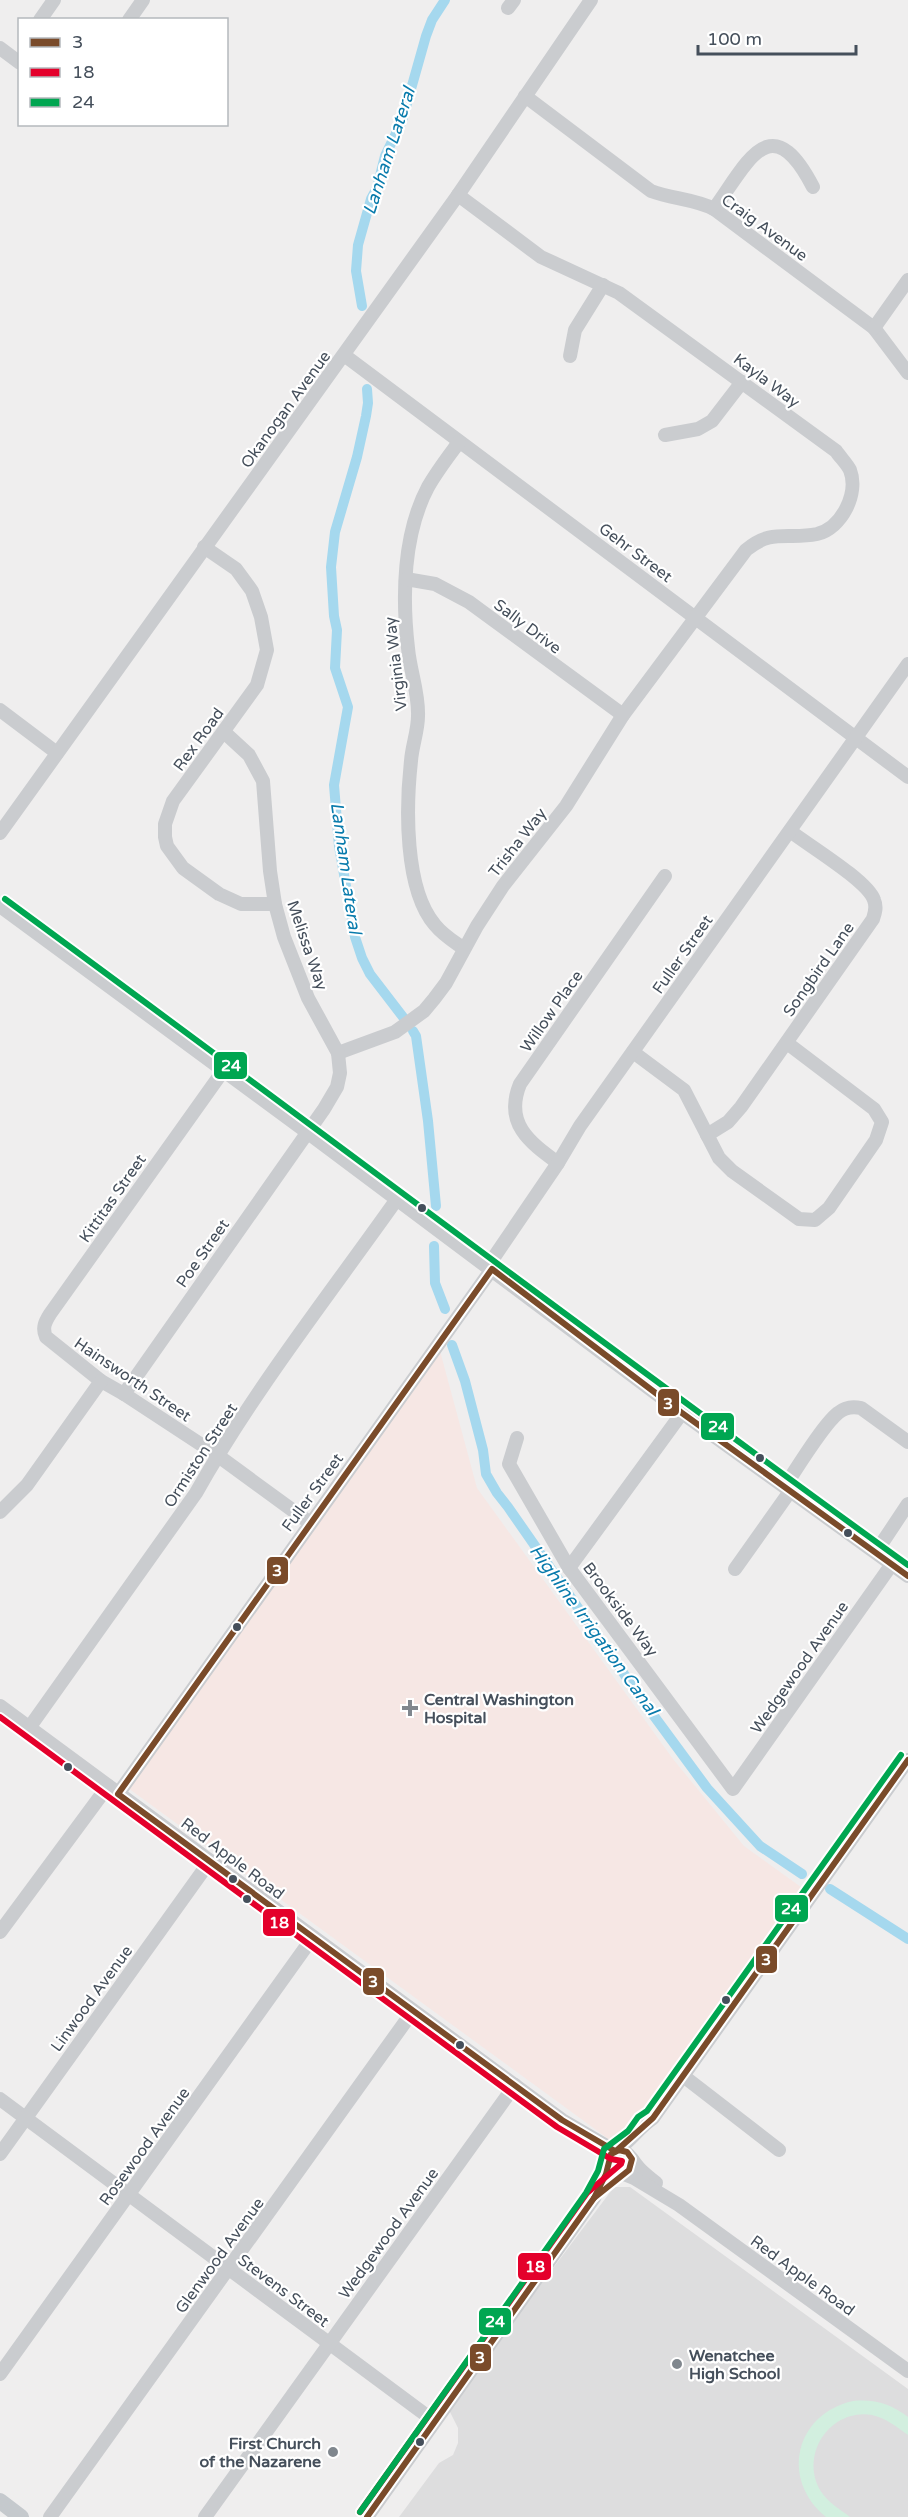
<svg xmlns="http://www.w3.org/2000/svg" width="908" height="2517" font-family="'Varela Round',sans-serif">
	<rect width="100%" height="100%" fill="#efeeee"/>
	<!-- education -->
	<polygon fill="#ddddde" points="614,2187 630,2187 908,2389 908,2517 399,2517 439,2463 453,2455 458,2443 458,2428 448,2408"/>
	<!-- medical -->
	<polygon fill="#f6e7e4" points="440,1351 477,1488 673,1759 744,1846 801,1887 723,2001 624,2139 618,2144 614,2143 128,1788"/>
	<!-- green -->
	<path fill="#d2efdf" d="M853 2401C875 2399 891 2404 908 2417V2435C897 2427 886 2418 872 2415 829 2408 798 2457 822 2493 829 2503 841 2510 850 2517H826C780 2479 795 2414 853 2401Z"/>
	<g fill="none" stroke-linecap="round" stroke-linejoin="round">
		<!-- canal -->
		<g stroke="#a5d8ee" stroke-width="10">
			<polyline points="362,306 356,271 358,245 371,199 377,188 385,156 402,121 426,36 432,20 445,0"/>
			<polyline points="367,389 368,403 366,416 357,457 335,532 331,567 334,616 337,630 335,668 348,707 334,785 339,846 355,937 362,958 370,974 403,1017"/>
			<polyline points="413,1031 416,1036 428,1121 436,1206"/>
			<polyline points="434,1246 435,1283 445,1309"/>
			<polyline points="452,1345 465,1381 483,1450 486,1474 497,1493 508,1507 640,1697 707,1788 760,1846 802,1874"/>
			<polyline points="830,1889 908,1939"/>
		</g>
		<!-- minor -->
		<g stroke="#cacccf" stroke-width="14">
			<polyline points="508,8 514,0"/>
			<polyline points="40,20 54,0"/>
			<polyline points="129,20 143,0"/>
			<polyline points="0,48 20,63"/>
			<path d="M525 96 651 191C672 199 695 199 714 209L874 328 908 373"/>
			<path d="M714 209C748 162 771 106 813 187"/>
			<polyline points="874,328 908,280"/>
			<polyline points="344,355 908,777"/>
			<polyline points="570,356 575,330 603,285"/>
			<polyline points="665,435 698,429 712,421 742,382"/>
			<path d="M459 442C448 457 437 471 428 487 403 534 402 597 408 648 410 671 419 693 418 716 418 731 412 746 411 761 406 806 404 889 435 925 443 935 453 941 463 948"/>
			<polyline points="204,547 236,569 252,591 261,617 267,650 257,685 173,801 165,824 165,837 167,846 183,868 219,894 241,904 275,904"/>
			<polyline points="406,579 435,584 469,602 623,715"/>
			<polyline points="0,710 57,753"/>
			<polyline points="0,833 458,195 591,0"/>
			<polyline points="0,906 307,1132 682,1413 908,1576"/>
			<polyline points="633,1052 684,1090 719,1158 732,1171 799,1219 815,1220 829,1208 876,1140 882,1122 874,1109 787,1043"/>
			<path d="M338 1053 395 1032 424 1011 434 999 446 983 477 926 503 886 566 806 623 715 746 550C772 528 788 540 817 534 842 528 859 493 850 470 847 464 840 457 836 451L619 293 541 257 458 195"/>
			<path d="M223 1071 50 1314C45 1322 42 1328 46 1337L101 1381 124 1394 217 1455 310 1523"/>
			<path d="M707 1135 728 1122 741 1107 873 919C875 913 877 907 874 900 868 881 808 845 790 831"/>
			<path d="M558 1163C529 1142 504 1123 520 1084L665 876"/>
			<polyline points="488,1266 558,1163 580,1126 908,664"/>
			<polyline points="124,1394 324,1109 337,1087 340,1073 338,1053 308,998 284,937 275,904 270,871 263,781 249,755 224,732"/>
			<polyline points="517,1438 509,1464 569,1568 733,1789 892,1564"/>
			<path d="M785 1486C797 1468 823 1425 838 1413 845 1407 852 1406 861 1408L908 1442"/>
			<polyline points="0,1512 27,1485 101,1381"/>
			<polyline points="876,1552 908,1504"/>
			<polyline points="569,1568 682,1413"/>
			<polyline points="735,1569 791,1490"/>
			<polyline points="0,1706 562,2120 615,2151"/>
			<path d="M29 1728 196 1493C254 1390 329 1295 397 1199"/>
			<polyline points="118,1794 492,1269"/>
			<polyline points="0,1932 108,1786"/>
			<polyline points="682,2075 779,2150"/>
			<polyline points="0,2099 434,2421"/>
			<path d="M616 2151C632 2140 639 2127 653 2118L908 1760"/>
			<path d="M612 2153C626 2145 630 2158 638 2167 643 2173 650 2178 656 2183"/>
			<polyline points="0,2154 210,1861"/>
			<polyline points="616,2174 624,2174 629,2170 632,2159"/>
			<polyline points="624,2174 634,2178 679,2205 908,2371"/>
			<polyline points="0,2374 313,1937"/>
			<polyline points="50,2517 413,2011"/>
			<polyline points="205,2517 515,2085"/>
			<polyline points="367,2517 594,2198 606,2174 608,2163"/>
		</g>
		<!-- major -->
		<polyline stroke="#c5c9cd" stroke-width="16" points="0,2501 21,2517"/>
		<defs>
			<g id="bus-1">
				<polygon points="619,2150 627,2152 632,2159 629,2170 594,2198 606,2174 611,2154"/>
				<polyline points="615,2151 562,2120 118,1794 492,1269 682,1413 908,1576"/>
				<polyline points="616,2151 653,2118 908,1760"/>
				<polyline points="367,2517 594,2198"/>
			</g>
			<polyline id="bus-2" points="0,1717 557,2127 611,2159 622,2161 621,2164 587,2193 360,2512"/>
			<g id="bus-3">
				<path d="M5 899C306 1120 605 1346 908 1565"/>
				<polyline points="360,2512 586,2193 598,2171 604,2149 628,2131 638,2117 647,2111 901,1755"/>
			</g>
		</defs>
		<!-- bus-1 casing -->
		<use href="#bus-1" stroke="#fff" stroke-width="10"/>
		<!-- bus-2 casing -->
		<use href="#bus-2" stroke="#fff" stroke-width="10"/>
		<!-- bus-3 casing -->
		<use href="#bus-3" stroke="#fff" stroke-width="10"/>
		<!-- bus-1 -->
		<use href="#bus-1" stroke="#7a4b2a" stroke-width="6"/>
		<!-- bus-2 -->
		<use href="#bus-2" stroke="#e4002b" stroke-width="6"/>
		<!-- bus-3 -->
		<use href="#bus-3" stroke="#00a651" stroke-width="6"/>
	</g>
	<!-- markers -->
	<g fill="#454f5b" stroke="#fff" stroke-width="2">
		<circle cx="422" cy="1208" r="5"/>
		<circle cx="760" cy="1458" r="5"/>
		<circle cx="848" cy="1533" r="5"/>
		<circle cx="237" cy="1627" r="5"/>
		<circle cx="68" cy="1767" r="5"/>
		<circle cx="233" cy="1879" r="5"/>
		<circle cx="247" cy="1899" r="5"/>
		<circle cx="726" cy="2000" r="5"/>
		<circle cx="460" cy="2045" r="5"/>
		<circle cx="420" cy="2442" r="5"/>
	</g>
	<g fill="#80878e" stroke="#fff" stroke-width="2">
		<path d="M407 1699h6v6h6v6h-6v6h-6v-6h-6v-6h6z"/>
		<circle cx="677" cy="2364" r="6"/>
		<circle cx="333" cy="2452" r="6"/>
	</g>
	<g text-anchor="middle" stroke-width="4.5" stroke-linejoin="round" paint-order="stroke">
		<!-- street labels -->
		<g font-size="16" fill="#454f5b" stroke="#fff">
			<text transform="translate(765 227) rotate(36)" y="6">Craig Avenue</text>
			<text transform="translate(767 380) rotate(37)" y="6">Kayla Way</text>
			<text transform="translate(285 409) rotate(-54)" y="6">Okanogan Avenue</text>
			<text transform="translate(636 552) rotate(37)" y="6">Gehr Street</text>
			<text transform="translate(528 626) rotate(37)" y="6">Sally Drive</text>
			<text transform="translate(395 664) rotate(-97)" y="6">Virginia Way</text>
			<text transform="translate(198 739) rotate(-54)" y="6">Rex Road</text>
			<text transform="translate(517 842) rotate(-52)" y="6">Trisha Way</text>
			<text transform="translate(308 945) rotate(71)" y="6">Melissa Way</text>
			<text transform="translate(682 954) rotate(-55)" y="6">Fuller Street</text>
			<text transform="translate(818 969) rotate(-55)" y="6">Songbird Lane</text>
			<text transform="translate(551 1011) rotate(-55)" y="6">Willow Place</text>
			<text transform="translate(112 1198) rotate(-55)" y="6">Kittitas Street</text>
			<text transform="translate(202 1253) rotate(-55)" y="6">Poe Street</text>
			<text transform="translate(133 1379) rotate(34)" y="6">Hainsworth Street</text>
			<text transform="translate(200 1455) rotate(-57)" y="6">Ormiston Street</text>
			<text transform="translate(312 1492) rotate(-54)" y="6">Fuller Street</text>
			<text transform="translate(621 1609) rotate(53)" y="6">Brookside Way</text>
			<text transform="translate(799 1667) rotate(-55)" y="6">Wedgewood Avenue</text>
			<text transform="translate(233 1858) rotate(37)" y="6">Red Apple Road</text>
			<text transform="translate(91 1998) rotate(-54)" y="6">Linwood Avenue</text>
			<text transform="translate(144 2146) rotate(-54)" y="6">Rosewood Avenue</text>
			<text transform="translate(388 2233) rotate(-54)" y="6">Wedgewood Avenue</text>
			<text transform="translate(219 2255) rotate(-54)" y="6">Glenwood Avenue</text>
			<text transform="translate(803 2275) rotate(36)" y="6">Red Apple Road</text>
			<text transform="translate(284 2290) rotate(37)" y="6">Stevens Street</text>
		</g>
		<!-- poi labels -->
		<g font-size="16" font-weight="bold" fill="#454f5b" stroke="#fff" text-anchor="start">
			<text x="424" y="1705">Central Washington<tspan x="424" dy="18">Hospital</tspan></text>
			<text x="689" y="2361">Wenatchee<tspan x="689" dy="18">High School</tspan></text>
			<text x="321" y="2449" text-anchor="end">First Church<tspan x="321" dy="18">of the Nazarene</tspan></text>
		</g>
		<!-- water labels -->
		<g font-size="18" font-style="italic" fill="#087bac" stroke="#fff">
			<text transform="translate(389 151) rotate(-72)" y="6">Lanham Lateral</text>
			<text transform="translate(346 868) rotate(82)" y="6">Lanham Lateral</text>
			<text transform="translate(594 1630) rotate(54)" y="6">Highline Irrigation Canal</text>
		</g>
	</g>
	<g stroke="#fff" stroke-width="2">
		<rect x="213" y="1051" width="35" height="29" rx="6" fill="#00a651"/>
		<rect x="657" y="1388" width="23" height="29" rx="6" fill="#7a4b2a"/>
		<rect x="700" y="1412" width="35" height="29" rx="6" fill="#00a651"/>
		<rect x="266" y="1556" width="23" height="29" rx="6" fill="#7a4b2a"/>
		<rect x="774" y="1894" width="35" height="29" rx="6" fill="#00a651"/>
		<rect x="262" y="1908" width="34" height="29" rx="6" fill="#e4002b"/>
		<rect x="755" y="1945" width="23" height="29" rx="6" fill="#7a4b2a"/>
		<rect x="362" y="1967" width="23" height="29" rx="6" fill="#7a4b2a"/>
		<rect x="517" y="2252" width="35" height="29" rx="6" fill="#e4002b"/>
		<rect x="478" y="2307" width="34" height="29" rx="6" fill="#00a651"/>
		<rect x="469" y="2343" width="23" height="29" rx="6" fill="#7a4b2a"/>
	</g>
	<g font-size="16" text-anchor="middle" font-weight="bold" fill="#fff">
		<text x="231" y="1071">24</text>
		<text x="668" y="1409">3</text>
		<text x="718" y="1432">24</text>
		<text x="277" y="1576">3</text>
		<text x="791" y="1914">24</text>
		<text x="279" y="1928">18</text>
		<text x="766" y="1965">3</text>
		<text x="373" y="1987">3</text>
		<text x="535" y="2272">18</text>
		<text x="495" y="2327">24</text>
		<text x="480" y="2363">3</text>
	</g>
	<!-- legend -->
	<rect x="18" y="18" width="210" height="108" fill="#ffffff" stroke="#b5b9bd" stroke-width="1.5"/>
	<rect x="30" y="38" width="30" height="9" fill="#7a4b2a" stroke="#b5b9bd" stroke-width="1.5"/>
	<text x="72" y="48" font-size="18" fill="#454f5b">3</text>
	<rect x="30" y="68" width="30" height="9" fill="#e4002b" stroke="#b5b9bd" stroke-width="1.5"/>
	<text x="72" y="78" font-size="18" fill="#454f5b">18</text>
	<rect x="30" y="98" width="30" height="9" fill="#00a651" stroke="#b5b9bd" stroke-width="1.5"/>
	<text x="72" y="108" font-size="18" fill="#454f5b">24</text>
	<!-- scale -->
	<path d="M698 45v9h158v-9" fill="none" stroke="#454f5b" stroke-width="3"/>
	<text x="707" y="45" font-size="18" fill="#454f5b" stroke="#ffffff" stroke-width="4.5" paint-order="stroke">100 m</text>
</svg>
